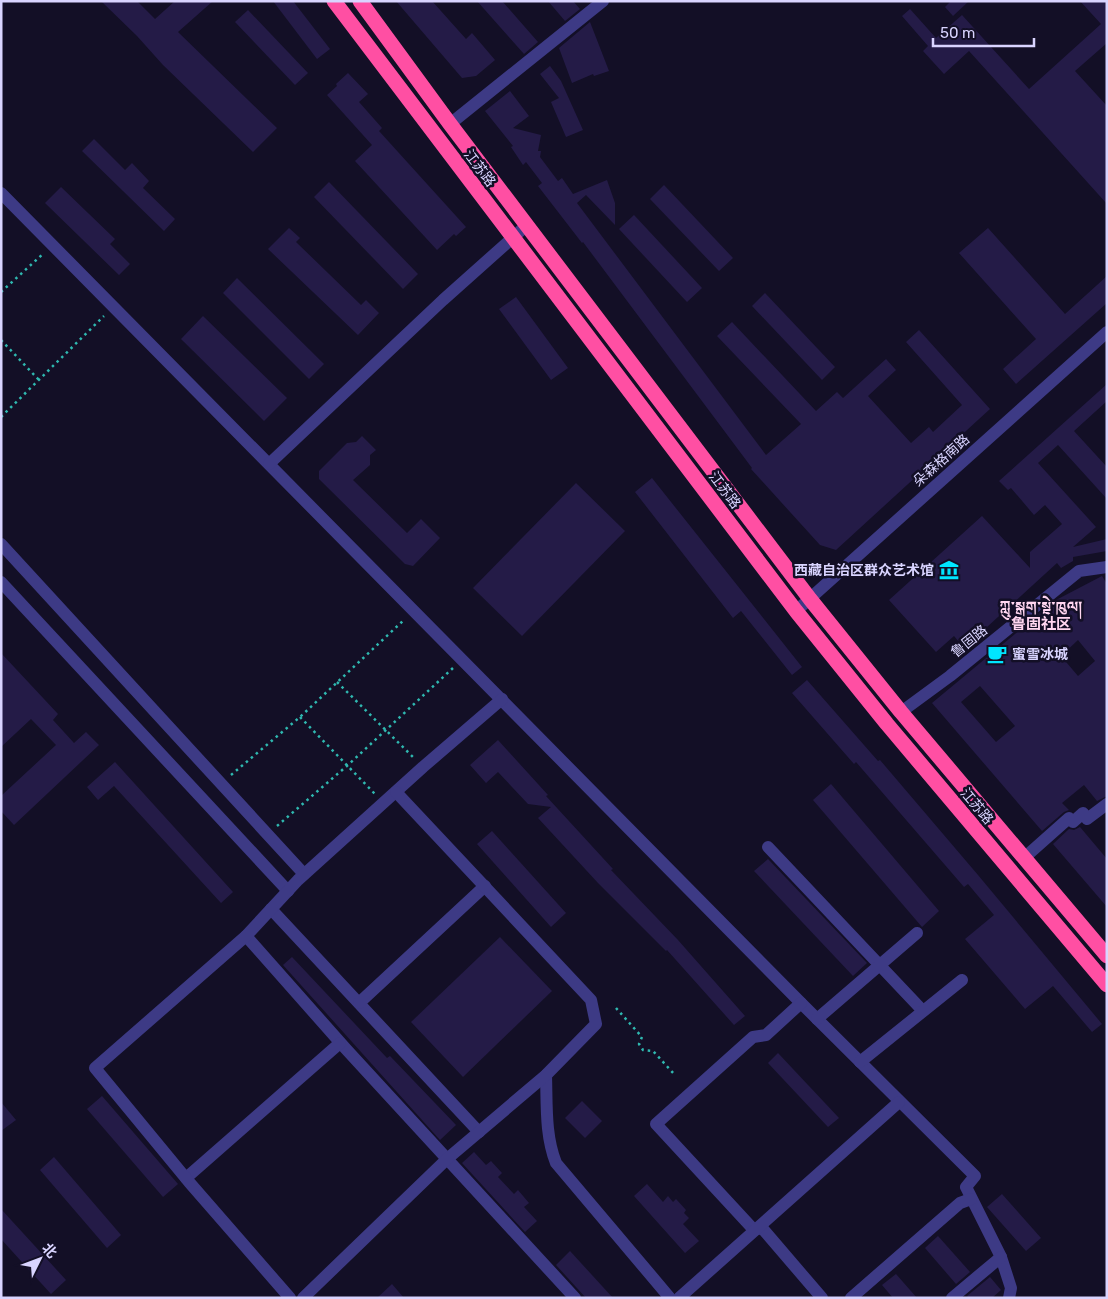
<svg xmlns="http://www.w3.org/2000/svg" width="1108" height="1299" font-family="Rubik,'Noto Sans SC','Noto Serif Tibetan',sans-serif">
	<rect width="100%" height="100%" fill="#130f26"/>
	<!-- building -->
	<g fill="#241b47" fill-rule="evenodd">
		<polygon points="101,1 137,1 155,19 175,1 213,1 178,32 277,128 253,152 163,65 137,36"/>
		<polygon points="273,1 293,1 330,49 317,59"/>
		<polygon points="396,1 432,1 466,39 472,33 495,60 476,76 462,78"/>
		<polygon points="477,1 502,1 538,42 524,54"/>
		<polygon points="548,1 573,1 580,9 565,21"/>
		<polygon points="951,1 969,1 953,16 945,7"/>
		<polygon points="1080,1 1107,1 1107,43 1075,71 1107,106 1107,204 969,51 944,74 923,51 928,46 902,16 910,9 936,38 962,15 1029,89 1101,24"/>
		<polygon points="248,10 308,73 295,85 235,22"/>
		<polygon points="590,22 609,71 594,76 593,74 572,83 559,48"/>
		<polygon points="550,66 561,81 583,130 566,137 551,102 559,98 540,74"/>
		<polygon points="348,73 368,94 359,102 382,128 379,131 466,227 456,236 454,234 437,250 355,161 372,145 327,95 337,86 336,84"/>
		<polygon points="510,91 529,116 513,128 541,135 538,151 541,151 540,157 558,181 562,178 573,194 607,180 615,203 615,225 586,195 577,203 766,455 801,424 717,336 732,322 816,411 837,392 843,398 886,359 896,370 868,396 911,443 929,427 933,432 962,405 906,342 919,330 990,409 836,550 820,545 751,469 752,468 583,242 582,243 538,186 542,183 526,162 523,165 511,147 513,146 485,111"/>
		<polygon points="94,139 125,170 132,163 149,181 143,188 175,219 164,231 82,151"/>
		<polygon points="329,182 418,274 403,289 314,197"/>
		<polygon points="664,185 733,258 719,271 650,199"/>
		<polygon points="61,187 115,239 110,244 130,264 119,275 45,203"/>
		<polygon points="634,215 702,288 687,302 619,229"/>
		<polygon points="289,228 300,238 296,242 361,305 366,300 379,313 358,335 268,249"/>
		<polygon points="988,228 1065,314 1107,276 1107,303 1016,384 1003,369 1036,339 959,253"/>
		<polygon points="237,278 324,364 309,379 223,293"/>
		<polygon points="765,293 835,367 822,380 752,306"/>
		<polygon points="516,297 568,368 551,380 499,309"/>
		<polygon points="203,316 287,398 264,421 181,339"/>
		<polygon points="1107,384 1107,401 1074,431 1107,467 1107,499 1058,445 1038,463 1096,527 1073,547 1107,539 1107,551 1073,557 1073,561 1061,568 1057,563 964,648 954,636 936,652 889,600 982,516 1030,568 1030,552 1062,524 1045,505 1034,515 1011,488 1008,490 999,481"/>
		<polygon points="362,436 376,450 370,455 370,465 353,480 407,533 421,519 440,538 413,566 405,564 319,479 319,471 347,443 356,442"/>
		<polygon points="652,478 802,667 792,675 741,611 733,618 635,492"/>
		<polygon points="576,483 625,531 522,636 473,588"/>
		<path d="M1102 576 1107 584V796L1097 801 1084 785 1062 803 1069 810 1064 812 1042 831 932 703 1056 600ZM1078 640 1095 661 1078 676 1061 656ZM980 686 1015 726 996 742 961 702Z"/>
		<polygon points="1,653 58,714 53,720 74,743 86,732 99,745 14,825 1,811 1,796 56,745 31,719 1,747"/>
		<polygon points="807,680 878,761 880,760 978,875 1102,1024 1092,1032 1053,986 1025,1009 965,939 994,915 968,884 964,887 856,762 854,764 792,693"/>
		<polygon points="498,740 548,795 546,796 613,869 611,870 678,940 745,1016 734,1025 667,950 666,951 598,883 538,818 551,807 528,804 498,772 486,783 470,765"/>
		<polygon points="115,762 233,892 221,903 114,786 98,800 87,787"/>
		<polygon points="831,784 939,911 922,927 813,800"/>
		<polygon points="1080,827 1107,859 1107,907 1053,844 1069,829 1074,830"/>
		<polygon points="492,831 566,913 551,927 477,844"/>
		<polygon points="768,859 867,963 853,976 754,871"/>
		<polygon points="500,937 552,991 463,1077 411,1022"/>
		<polygon points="292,957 387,1058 390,1056 456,1125 440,1140 283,965"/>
		<polygon points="778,1053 839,1118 828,1127 768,1063"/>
		<polygon points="102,1096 178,1184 163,1197 87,1109"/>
		<polygon points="582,1101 602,1121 585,1138 565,1118"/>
		<polygon points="1,1102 16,1120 1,1131"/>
		<polygon points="474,1152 486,1165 491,1161 502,1173 498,1177 514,1194 518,1190 529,1203 524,1207 537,1221 525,1232 462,1163"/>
		<polygon points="54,1157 121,1235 107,1248 40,1170"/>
		<polygon points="647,1184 663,1202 668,1196 673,1202 676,1199 686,1210 684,1213 689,1218 683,1224 699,1241 685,1253 634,1196"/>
		<polygon points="1002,1194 1041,1238 1026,1251 987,1207"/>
		<polygon points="1,1209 66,1280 51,1294 1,1239"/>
		<polygon points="938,1236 970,1272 956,1284 925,1248"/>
		<polygon points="570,1251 613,1298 586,1298 556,1265"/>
		<polygon points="896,1274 917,1298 893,1298 882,1285"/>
		<polygon points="990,1277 1001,1290 992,1298 969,1298 967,1296"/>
		<polygon points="392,1284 404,1298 377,1298"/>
	</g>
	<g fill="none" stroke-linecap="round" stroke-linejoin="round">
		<!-- path -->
		<g stroke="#2fb8b0" stroke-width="2.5" stroke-dasharray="2.5 4" stroke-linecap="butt">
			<polyline points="1,292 44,253"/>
			<polyline points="1,340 39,380"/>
			<polyline points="1,417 104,316"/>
			<polyline points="337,682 414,758"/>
			<polyline points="300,717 375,794"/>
			<polyline points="231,775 300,717 405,619"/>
			<polyline points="277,826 348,765 453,668"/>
			<polyline points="616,1008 642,1037 639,1044 643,1050 653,1051 675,1075"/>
		</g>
		<!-- minor -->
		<g stroke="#3d3a85" stroke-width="12">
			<polyline points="450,124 603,1"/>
			<polyline points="1,193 801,1003 975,1176 966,1187 1001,1257 1011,1288 1009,1298"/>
			<polyline points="269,464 443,300 527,225"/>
			<polyline points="1,544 304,874"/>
			<polyline points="1,582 288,891"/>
			<polyline points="796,611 1107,332"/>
			<polyline points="901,712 950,676 1079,571 1107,567"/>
			<polyline points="768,847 923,1011"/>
			<polyline points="1024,858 1069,818 1073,822 1083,813 1087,819 1107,804"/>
			<polyline points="271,909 479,1132"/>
			<polyline points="246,936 346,1049 575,1298"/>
			<polyline points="359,1003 485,886"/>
			<polyline points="801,1003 766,1035 753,1037 656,1124 754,1230 762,1228 822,1298"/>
			<polyline points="817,1019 917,933"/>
			<polyline points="860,1062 962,980"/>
			<path d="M546 1075C547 1105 545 1135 556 1163L670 1298"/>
			<polyline points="186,1178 340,1043"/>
			<polyline points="290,1298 189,1182 95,1068 246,936 298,880 423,767 502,699"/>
			<polyline points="303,1298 447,1159 546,1075 596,1024 591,1000 396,792"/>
			<polyline points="679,1298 899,1102"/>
			<polyline points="851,1298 960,1203 971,1199"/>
			<polyline points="952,1298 1001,1257"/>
		</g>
		<!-- highway -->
		<g stroke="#ff4fa3" stroke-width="15">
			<polyline points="334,1 796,611 887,724 1107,985"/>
			<polyline points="360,1 450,124 810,599 901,712 1107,956"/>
		</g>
	</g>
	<!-- icons -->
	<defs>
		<symbol id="museum-bare" viewBox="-9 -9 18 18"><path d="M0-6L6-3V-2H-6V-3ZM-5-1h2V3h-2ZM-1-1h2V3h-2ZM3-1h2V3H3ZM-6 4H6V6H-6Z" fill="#00e5ff" stroke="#130f26" stroke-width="2.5" paint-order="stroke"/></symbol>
		<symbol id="cafe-bare" viewBox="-9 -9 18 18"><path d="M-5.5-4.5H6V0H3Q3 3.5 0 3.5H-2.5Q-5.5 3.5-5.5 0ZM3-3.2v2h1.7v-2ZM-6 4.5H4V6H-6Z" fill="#00e5ff" stroke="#130f26" stroke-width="2.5" paint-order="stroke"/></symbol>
	</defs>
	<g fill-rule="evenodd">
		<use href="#museum-bare" x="935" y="556" width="28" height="28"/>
		<use href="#cafe-bare" x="983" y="640" width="28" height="28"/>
	</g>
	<g text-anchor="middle" stroke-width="5" stroke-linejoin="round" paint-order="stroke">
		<!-- street labels -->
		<g font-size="14" fill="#d9d4ff" stroke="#130f26">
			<text transform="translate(480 168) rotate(53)" y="5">江苏路</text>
			<text transform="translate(941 460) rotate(-42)" y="5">朵森格南路</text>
			<text transform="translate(725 490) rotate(53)" y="5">江苏路</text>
			<text transform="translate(969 641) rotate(-39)" y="5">鲁固路</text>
			<text transform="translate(977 806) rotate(50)" y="5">江苏路</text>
		</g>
		<!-- poi labels -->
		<g font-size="14" font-weight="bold" fill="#d9d4ff" stroke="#130f26" text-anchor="end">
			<text x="934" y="575">西藏自治区群众艺术馆</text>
			<text x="1012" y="659" text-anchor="start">蜜雪冰城</text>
		</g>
		<!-- neighbourhood labels -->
		<g font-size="15" font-weight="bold" fill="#ffd6f0" stroke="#130f26">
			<text x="1041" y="612">ཀླུ་སྒུག་སྡེ་ཁུལ།<tspan x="1041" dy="17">鲁固社区</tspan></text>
		</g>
	</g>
	<!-- border -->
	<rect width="1108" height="1299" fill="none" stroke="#d9d4ff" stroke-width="5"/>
	<!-- north arrow -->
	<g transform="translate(40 1259) rotate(48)" stroke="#130f26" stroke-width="4" paint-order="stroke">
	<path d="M0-4L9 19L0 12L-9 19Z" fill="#d9d4ff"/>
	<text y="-8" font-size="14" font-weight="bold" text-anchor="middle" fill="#d9d4ff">北</text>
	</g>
	<!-- scale -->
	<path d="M933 38v8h101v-8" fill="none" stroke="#d9d4ff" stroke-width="2.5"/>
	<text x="940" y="38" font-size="15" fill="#d9d4ff" stroke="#130f26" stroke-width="4" paint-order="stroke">50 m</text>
</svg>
